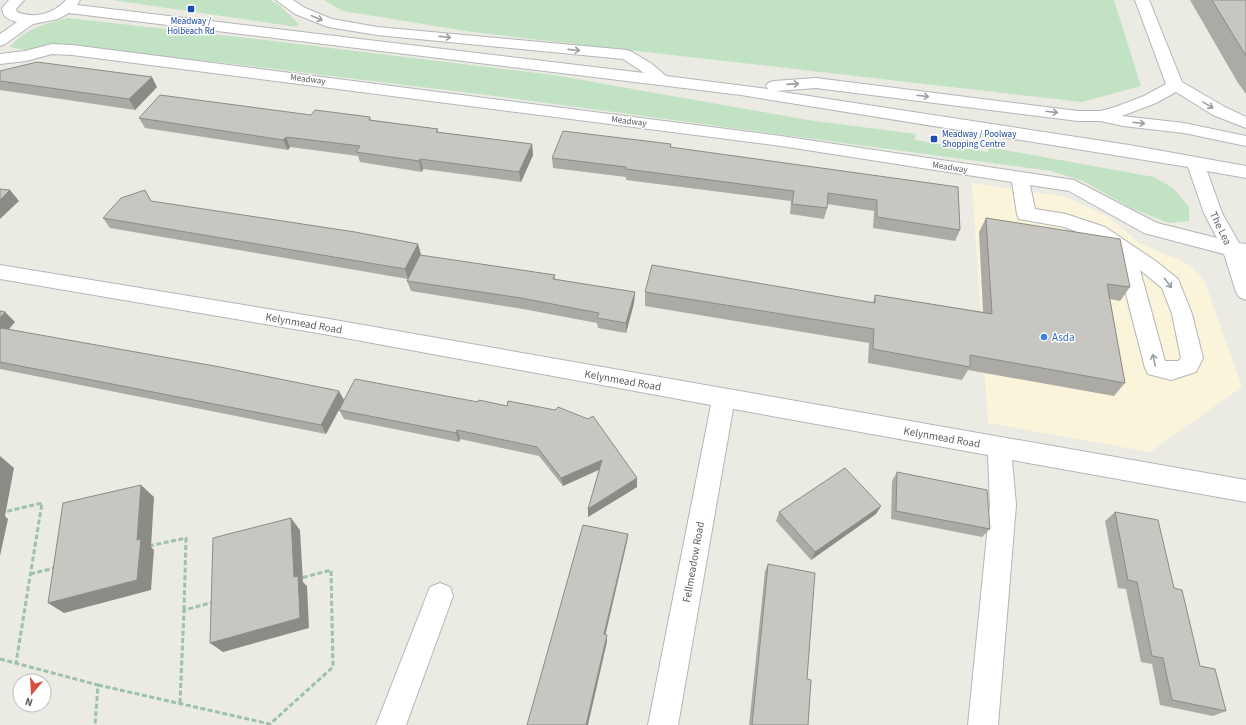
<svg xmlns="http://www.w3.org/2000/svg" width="1246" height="725" font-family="'Source Sans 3',sans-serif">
	<rect width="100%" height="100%" fill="#ecebe3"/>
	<!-- commercial -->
	<polygon fill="#faf4db" points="972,183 1066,197 1109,217 1138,242 1190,265 1204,280 1242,387 1150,452 988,423"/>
	<!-- green -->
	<g fill="#c2e2c4">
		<polygon points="112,0 270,0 278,4 299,24 297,27"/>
		<polygon points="324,0 1114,0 1141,86 1082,102 472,32 343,11"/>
		<path d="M68 18 265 40 554 75 808 120 916 134 915 140 988 152V147L1154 177 1173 188 1189 207V221L1169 223 1131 208 1083 181 1051 171 495 96 225 63 60 46 26 50 10 47C26 28 44 24 68 18Z"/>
	</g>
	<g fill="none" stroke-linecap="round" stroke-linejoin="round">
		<defs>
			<g id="minor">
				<path d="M9 0H24L16 9 17 12C33 19 54 14 66 0H80L77 5 644 73 623 59 377 35 328 27 295 14 276 0H293L305 8 332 19 377 27 627 50 632 52 652 64 666 76 768 89 766 86 768 83 774 81 816 78 1078 111H1101L1115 107 1144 96 1166 84 1135 0H1149L1182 82 1225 107 1246 117V128L1213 115 1176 92 1156 103 1122 116 1184 123 1246 136V146L1184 133 1123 126 1101 121H1078L816 88 776 91 1129 145 1246 166V178L1207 171 1222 213 1239 243 1246 244V300L1239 297 1236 292 1224 254 1144 233 1069 191 1030 185 1035 209 1066 214 1105 227 1157 262 1178 279 1192 314 1203 358 1196 372 1171 380 1148 374 1145 368 1119 267 1125 260 1091 237 1064 227 1019 219 1017 214 1012 182 781 146 72 55 52 54 26 61 0 64V54L25 51 52 44 72 45 781 136 1074 180 1157 223 1217 238 1204 213 1188 167 741 95 69 13 58 19 33 24 5 44 0 46V34L17 22C8 19 3 18 2 8ZM1140 270 1162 288 1172 314 1181 358 1178 361H1165Z"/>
				<polygon points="0,265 329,319 1246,480 1246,502 1012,460 1016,505 998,725 968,725 990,505 988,455 733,409 678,725 648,725 711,405 329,335 0,279"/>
				<polygon points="440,583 450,587 453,596 406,725 376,725 430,587"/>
			</g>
		</defs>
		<!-- minor casing -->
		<use href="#minor" stroke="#b4b5b9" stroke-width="2"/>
		<!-- path -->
		<g stroke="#9cc2a9" stroke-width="3" stroke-dasharray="5 2.5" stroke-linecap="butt">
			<polyline points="0,513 42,503 16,663"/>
			<polyline points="149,546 186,538 184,610"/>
			<polyline points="30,574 55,568"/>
			<polyline points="0,659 98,685 95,725"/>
			<polyline points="98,685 270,724 333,667 331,570 301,578"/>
			<polyline points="180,703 184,610 214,602"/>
		</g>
		<!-- minor -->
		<use href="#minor" fill="#fff" fill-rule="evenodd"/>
	</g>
	<!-- wall -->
	<g fill="#acaaa5">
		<polygon points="1190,0 1246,0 1246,94 1238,83"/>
		<polygon points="0,71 157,87 135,110 0,90"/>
		<polygon points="311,115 370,117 371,120 438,129 438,132 532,144 533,155 521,182 423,169 422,172 360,162 358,156 290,147 288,150 145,128 139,118"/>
		<polygon points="671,144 671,148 958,187 960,230 955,241 873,228 874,211 827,204 827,208 824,219 790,214 791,201 626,180 626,177 553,168 552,158"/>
		<polygon points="103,218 418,244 421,255 421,256 555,275 555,279 635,292 634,303 626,333 598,328 597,323 523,309 411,291 407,281 408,279 110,228"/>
		<polygon points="986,218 1130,287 1120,301 1110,299 1125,383 1114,396 968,370 962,380 868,363 869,343 645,306 645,292 873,302 875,295 983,312 979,232"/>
		<polygon points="0,311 5,312 15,322 9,329 344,400 478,402 637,487 588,517 588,509 599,470 563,486 539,456 460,439 459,442 344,419 339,410 326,434 0,369"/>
		<polygon points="897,472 990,529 982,537 891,519 892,481"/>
		<polygon points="881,506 876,514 811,560 776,521 779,512"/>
		<polygon points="1115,512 1174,588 1200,666 1226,711 1213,716 1160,705 1152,664 1141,662 1126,589 1118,588 1105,521"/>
		<polygon points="768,564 807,679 808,725 749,725 765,571"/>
	</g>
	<!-- shaded-wall -->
	<g fill="#8c8b86">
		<polygon points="152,77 157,87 135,110 129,99"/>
		<polygon points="286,137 290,147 288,150 283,140"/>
		<polygon points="532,144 533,155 521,182 519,172"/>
		<polygon points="420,159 423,169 422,172 419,161"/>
		<polygon points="10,190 19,201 0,219 0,200"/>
		<polygon points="418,244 421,255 408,279 405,269"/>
		<polygon points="635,292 634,303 626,333 626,323"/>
		<polygon points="5,312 15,322 0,339 0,318"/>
		<polygon points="339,391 344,400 326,434 321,425"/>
		<polygon points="457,430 460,439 459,442 456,433"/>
		<polygon points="0,456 14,468 5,516 8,519 0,556"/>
		<polygon points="602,460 602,468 563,486 561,478"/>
		<polygon points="637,478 637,487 588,517 588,509"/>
		<polygon points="141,485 154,497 151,547 154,550 151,590 64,613 48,603"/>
		<polygon points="881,506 876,514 811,560 815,552"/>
		<polygon points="291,518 300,530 303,582 307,586 309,628 223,652 210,643"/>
		<polygon points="628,534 627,542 604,641 604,634"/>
		<polygon points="607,635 607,642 588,725 586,725"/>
	</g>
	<!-- building -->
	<g fill="#c8c6c0" stroke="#8c8b86">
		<polygon points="1212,0 1246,0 1246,56"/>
		<polygon points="37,62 152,77 129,99 0,81 0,71"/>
		<polygon points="160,95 311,115 315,110 370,117 369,120 438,129 436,132 532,144 519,172 420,159 419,161 356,152 360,146 286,137 283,140 139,118"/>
		<polygon points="563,131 671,144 670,147 958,187 960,230 877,217 877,200 828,193 827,208 792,204 794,191 626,169 626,167 552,158"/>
		<polygon points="0,189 10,190 0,200"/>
		<polygon points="145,190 151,201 355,232 418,244 405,269 103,218 121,198"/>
		<polygon points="986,218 1120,239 1130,287 1107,284 1125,383 970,355 970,367 873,349 874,329 645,292 652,265 875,303 875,295 992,314"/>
		<polygon points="420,255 555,275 553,279 635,292 626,323 597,318 599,313 521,298 407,281"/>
		<polygon points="0,311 5,312 0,318"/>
		<polygon points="1,328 220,367 339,391 321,425 0,362 0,329"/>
		<polygon points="355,379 478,402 479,400 507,406 508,401 555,410 558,407 588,419 593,416 637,478 588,509 602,460 561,478 537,447 457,430 456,433 339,410"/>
		<polygon points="845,468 881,506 815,552 779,512"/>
		<polygon points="897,472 987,490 990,529 896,511"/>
		<polygon points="141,485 137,540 141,539 137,580 48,603 63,503"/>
		<polygon points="1115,512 1158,520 1174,588 1182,590 1200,666 1215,669 1226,711 1172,700 1163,658 1152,656 1137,582 1128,580"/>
		<polygon points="291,518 294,577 298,576 300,618 210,643 213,538"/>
		<polygon points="583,525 628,534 604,634 607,635 586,725 527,725"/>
		<polygon points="768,564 815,573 807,679 811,680 808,725 752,725"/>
	</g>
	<!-- one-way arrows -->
	<defs><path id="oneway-shaft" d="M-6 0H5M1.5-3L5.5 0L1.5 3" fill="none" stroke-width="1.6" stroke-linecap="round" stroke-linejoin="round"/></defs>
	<g stroke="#9d9ea1">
		<use href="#oneway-shaft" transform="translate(317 18) rotate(23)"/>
		<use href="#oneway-shaft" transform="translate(445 37) rotate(6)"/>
		<use href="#oneway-shaft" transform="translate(574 50) rotate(6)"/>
		<use href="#oneway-shaft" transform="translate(793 84) rotate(-4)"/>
		<use href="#oneway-shaft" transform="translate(923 96) rotate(7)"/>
		<use href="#oneway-shaft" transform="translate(1208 105) rotate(31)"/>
		<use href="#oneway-shaft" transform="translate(1052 112) rotate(7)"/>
		<use href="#oneway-shaft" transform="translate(1139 123) rotate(7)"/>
		<use href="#oneway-shaft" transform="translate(1168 283) rotate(53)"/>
		<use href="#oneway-shaft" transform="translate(1154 360) rotate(-102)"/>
	</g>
	<!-- markers -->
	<g fill="#1a4fb4" stroke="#fff" stroke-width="1.5">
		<rect x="187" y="5" width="8" height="8" rx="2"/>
		<rect x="930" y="135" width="8" height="8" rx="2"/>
	</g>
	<circle fill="#3f7fe0" stroke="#fff" stroke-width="1.5" cx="1044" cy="337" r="4"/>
	<g text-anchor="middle" stroke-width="3" stroke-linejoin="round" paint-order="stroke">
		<!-- far-transit labels -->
		<g font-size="9" fill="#164399" stroke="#fff">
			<text x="191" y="24">Meadway /<tspan x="191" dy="10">Holbeach Rd</tspan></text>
			<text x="942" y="137" text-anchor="start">Meadway / Poolway<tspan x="942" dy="10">Shopping Centre</tspan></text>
		</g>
		<!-- far-street labels -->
		<g font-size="9" fill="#5c5e62" stroke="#fff">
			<text transform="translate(308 79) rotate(7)" y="3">Meadway</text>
			<text transform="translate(629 121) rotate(7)" y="3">Meadway</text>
			<text transform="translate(950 167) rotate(9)" y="3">Meadway</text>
		</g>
		<!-- street labels -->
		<g font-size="11" fill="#5c5e62" stroke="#fff">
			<text transform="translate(1221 228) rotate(64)" y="4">The Lea</text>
			<text transform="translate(304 323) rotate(10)" y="4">Kelynmead Road</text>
			<text transform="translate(623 380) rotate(10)" y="4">Kelynmead Road</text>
			<text transform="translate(942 437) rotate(10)" y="4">Kelynmead Road</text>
			<text transform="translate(693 562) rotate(-80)" y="4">Fellmeadow Road</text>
		</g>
		<!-- shop labels -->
		<g font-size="11" fill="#366cbe" stroke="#fff" text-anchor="start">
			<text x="1052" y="341">Asda</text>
		</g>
	</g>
	<!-- north arrow -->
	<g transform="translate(32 693) rotate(198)"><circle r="19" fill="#ffffff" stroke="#bebfc0"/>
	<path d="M0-3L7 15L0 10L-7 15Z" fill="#d7513f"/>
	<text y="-6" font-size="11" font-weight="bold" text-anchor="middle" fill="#5c5e62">N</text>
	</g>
</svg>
